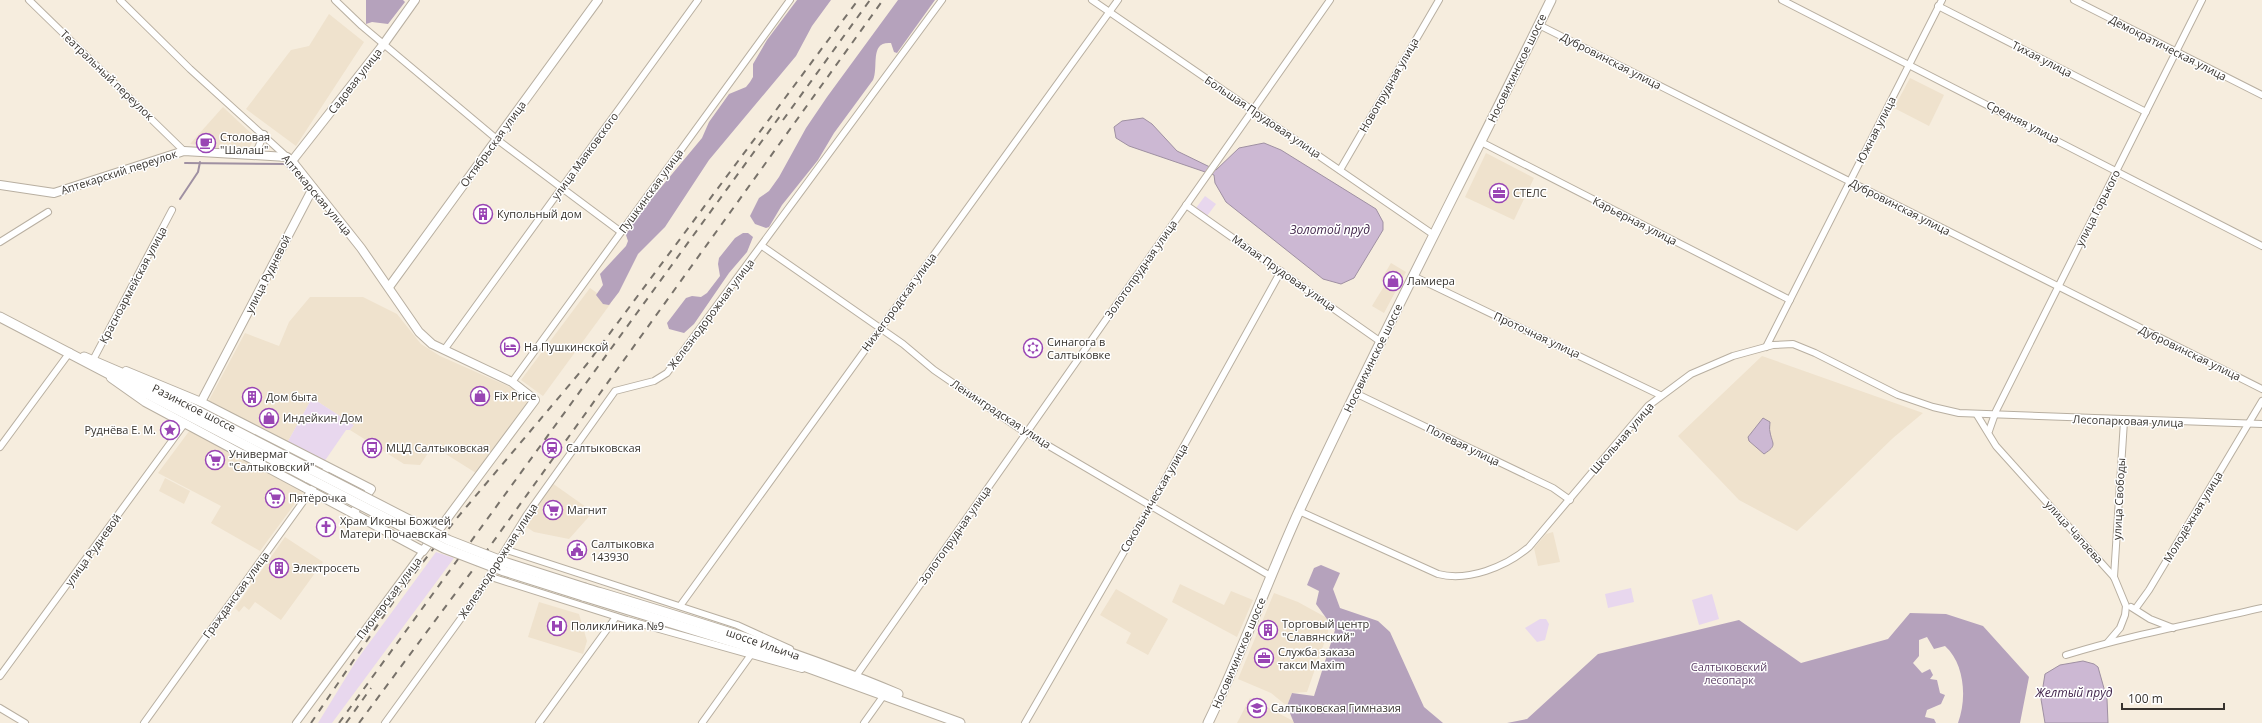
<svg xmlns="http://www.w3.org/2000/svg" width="2262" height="723" font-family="'Open Sans',sans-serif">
	<rect width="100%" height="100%" fill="#f6edde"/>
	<!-- built -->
	<g fill="#efe2cd">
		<polygon points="329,14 364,42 296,146 246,109 291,50 309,46"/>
		<polygon points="1910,78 1944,95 1929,126 1894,108"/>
		<polygon points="223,107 255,137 247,152 190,144"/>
		<polygon points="1486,153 1534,178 1514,220 1465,197"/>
		<polygon points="1391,263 1406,272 1384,313 1372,306 1386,283 1381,280"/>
		<polygon points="590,288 611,303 543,396 521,380"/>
		<polygon points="310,297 363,297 397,314 421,344 440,356 512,388 531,402 476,473 433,446 420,465 404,464 350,430 354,425 312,398 287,443 208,402 245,333 279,346 289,322"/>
		<polygon points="1762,356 1923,413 1893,438 1797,531 1739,500 1678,436"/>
		<polygon points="190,430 305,490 260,551 211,523 221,506 158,473"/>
		<polygon points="165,478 190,491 184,504 159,491"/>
		<polygon points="552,483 593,512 569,539 534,532 525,526"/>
		<polygon points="1553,532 1560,562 1538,566 1534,548 1546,534"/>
		<polygon points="285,537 323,562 281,620 255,602 249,610 244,606 239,612 235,608"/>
		<polygon points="1180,584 1224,605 1231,591 1253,600 1237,637 1172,602"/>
		<polygon points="1116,589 1168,619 1148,655 1126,643 1131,633 1100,615"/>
		<polygon points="1274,593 1298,602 1329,619 1328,632 1307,692 1292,693 1287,706 1271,693 1238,679"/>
		<polygon points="539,602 579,614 587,641 583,654 528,637"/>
		<polygon points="1250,698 1297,723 1237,723"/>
	</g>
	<!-- green -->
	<g fill="#e8d7ee">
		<polygon points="1205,196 1216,204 1207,216 1196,208"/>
		<polygon points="312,398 354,425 350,430 346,430 324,462 287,443"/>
		<polygon points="436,552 454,558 332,723 318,723 356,661"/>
		<polygon points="1631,588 1634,602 1608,608 1605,594"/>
		<polygon points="1712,594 1719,619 1699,625 1692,600"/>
		<polygon points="1540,619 1546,619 1549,624 1545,640 1537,642 1525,628"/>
	</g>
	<!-- forest -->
	<g fill="#b5a2bc">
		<polygon points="366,0 403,0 405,2 388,24 372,22 366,24"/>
		<polygon points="797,0 831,0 812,26 796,56 709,160 665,227 638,254 619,292 609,305 603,304 596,295 603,285 600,274 626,246 628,241 626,235 633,221 702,138 709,122 729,94 746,87 750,82 753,77 753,64 767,40"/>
		<path d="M898 0H935L897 53 894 52 891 43C869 41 879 67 873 80L834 133 818 160 782 205 769 227 766 228 755 224 750 216 759 198 769 191 779 177 806 128 827 97Z"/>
		<polygon points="743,233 748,233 753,237 747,252 729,273 694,324 684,333 669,329 667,323 686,298 692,296 701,297 707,293 720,276 718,264 719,258 735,238"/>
		<polygon points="1321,565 1340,573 1333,589 1340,608 1378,621 1390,632 1424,707 1443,723 1294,723 1287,706 1292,693 1314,696 1335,630 1316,604 1319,591 1307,585 1314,568"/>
		<path d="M1910 613 1946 614 1983 626 2029 677 2020 723H1958C1967 699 1965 664 1945 646L1934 649 1927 637 1919 640V656L1913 663 1922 673 1930 669 1933 675 1930 679 1937 680 1940 693 1945 695 1941 704 1927 710 1925 717 1934 719 1936 723H1507L1527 719 1598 654 1739 620 1801 663 1888 639Z"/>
	</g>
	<!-- water -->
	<g fill="#ccb8d3" stroke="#9f90a2">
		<polygon points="1143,118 1152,124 1177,151 1216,170 1239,148 1264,143 1281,150 1376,209 1383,222 1383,230 1354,278 1341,284 1323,279 1226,202 1215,183 1214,175 1129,146 1116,138 1114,127 1122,121"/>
		<path d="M1763 418 1770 422C1770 425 1769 429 1770 432 1772 444 1778 445 1764 454L1749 441 1748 437Z"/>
		<polygon points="2083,661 2094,664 2098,667 2107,699 2108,723 2045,723 2041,699 2045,674 2060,665"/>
	</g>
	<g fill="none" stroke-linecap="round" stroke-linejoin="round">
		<!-- stream -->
		<g stroke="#9f90a2" stroke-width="2">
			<polyline points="185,163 285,164 291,170"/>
			<polyline points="180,199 198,172 200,162"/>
		</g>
		<defs>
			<g id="minor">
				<polyline points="29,0 184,151"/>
				<polyline points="120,0 190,69 287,157"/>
				<polyline points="335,0 362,26 499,141 621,232"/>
				<polyline points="1092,0 1434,235"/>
				<polyline points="1782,0 2262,246"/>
				<polyline points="2074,0 2262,95"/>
				<polyline points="1938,6 2146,112"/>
				<polyline points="1539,25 2262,389"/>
				<polyline points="1481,142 1790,300"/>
				<polyline points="255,155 264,134"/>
				<polyline points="1340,170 1439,0"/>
				<polyline points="1186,205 1381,342"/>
				<polyline points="0,242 48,212"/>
				<polyline points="762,246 903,344 934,370 1020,429 1272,577"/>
				<polyline points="1413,276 1660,395"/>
				<polyline points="1766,347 1942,0"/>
				<polyline points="444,350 698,0"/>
				<polyline points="93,360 172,210"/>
				<polyline points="512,382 790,0"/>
				<polyline points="1355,393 1553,488 1570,500"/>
				<polyline points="1977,415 1996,446 2114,577 2126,606 2125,615 2120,628 2108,642"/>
				<polyline points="1989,431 1996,411 2202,0"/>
				<polyline points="0,447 70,352"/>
				<path d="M1299 511 1438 574C1467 582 1506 567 1529 547L1648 406 1691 374 1733 356 1773 345 1793 344 1815 353 1898 395 1933 407 1959 413 2262 424"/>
				<polyline points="507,550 737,625 790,649"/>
				<polyline points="491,577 627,620 802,669"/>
				<polyline points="2114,577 2124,421"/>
				<polyline points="680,606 1118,0"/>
				<polyline points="2131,607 2150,619 2173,628"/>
				<polyline points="2136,608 2149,590 2262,401"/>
				<path d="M2066 655C2130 635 2197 623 2262 608"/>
				<polyline points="0,676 185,423"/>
				<polyline points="856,676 1330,0"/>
				<polyline points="0,708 25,723"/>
				<polyline points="144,723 328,467"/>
				<polyline points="296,723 423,551"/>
				<polyline points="385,723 475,599 526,516 615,391 654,381 667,373 942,0"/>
				<polyline points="539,723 616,617"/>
				<polyline points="702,723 750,656"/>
				<polyline points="864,723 884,695"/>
				<polyline points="1025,723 1151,505 1281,271"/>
			</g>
			<g id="tertiary">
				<polyline points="292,161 383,45 415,0"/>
				<polyline points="0,185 54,193 184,151 287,157 292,161 361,248 419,332 432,344 512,382 535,400 423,551 145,402 111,378"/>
				<polyline points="389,287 598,0"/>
				<polyline points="126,371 201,402 371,489 353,513"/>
				<polyline points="201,402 313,188"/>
			</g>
			<g id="secondary">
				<polyline points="0,317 308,478"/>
				<polyline points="84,357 140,381 312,470"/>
				<path d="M585 588C691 620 796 651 898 694"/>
				<polyline points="583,596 765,652 960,723"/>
				<path d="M1208 723C1242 653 1268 579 1300 509 1380 337 1468 170 1551 0"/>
			</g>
		</defs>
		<!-- minor casing -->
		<use href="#minor" stroke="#b8afa1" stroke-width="8"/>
		<!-- tertiary casing -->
		<use href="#tertiary" stroke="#b8afa1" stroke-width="10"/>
		<!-- secondary casing -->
		<use href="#secondary" stroke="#b8afa1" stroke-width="11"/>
		<!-- minor -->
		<use href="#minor" stroke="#fff" stroke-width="6"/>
		<!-- tertiary -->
		<use href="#tertiary" stroke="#fff" stroke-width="8"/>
		<!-- secondary -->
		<use href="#secondary" stroke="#fff" stroke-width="9"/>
		<!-- rail -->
		<g stroke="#78726a" stroke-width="2" stroke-dasharray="7 7" stroke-linecap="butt">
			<polyline points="783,120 870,0"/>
			<polyline points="311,723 400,592 457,518 587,364 858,0"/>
			<polyline points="339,723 783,112"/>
			<polyline points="346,723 371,688"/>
			<polyline points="359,723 475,567 883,0"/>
		</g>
		<defs>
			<g id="secondary-bridge">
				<polyline points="312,470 448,540 507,563 585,588"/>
				<polyline points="308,478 444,548 504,571 583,596"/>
			</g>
		</defs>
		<!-- secondary-bridge casing -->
		<use href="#secondary-bridge" stroke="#b8afa1" stroke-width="11" stroke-linecap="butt"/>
		<!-- secondary-bridge -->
		<use href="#secondary-bridge" stroke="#fff" stroke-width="9"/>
	</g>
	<!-- icons -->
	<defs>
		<symbol id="cafe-ring" viewBox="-11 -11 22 22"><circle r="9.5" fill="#fff" stroke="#9945b4" stroke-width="1.5"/><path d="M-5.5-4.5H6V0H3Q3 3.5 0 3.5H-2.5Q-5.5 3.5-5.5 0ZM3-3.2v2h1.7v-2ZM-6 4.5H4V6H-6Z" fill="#9945b4"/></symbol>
		<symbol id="office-ring" viewBox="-11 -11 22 22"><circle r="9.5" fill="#fff" stroke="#9945b4" stroke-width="1.5"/><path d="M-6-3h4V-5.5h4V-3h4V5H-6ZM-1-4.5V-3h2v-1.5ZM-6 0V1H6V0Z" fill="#9945b4"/></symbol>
		<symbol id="building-ring" viewBox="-11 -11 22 22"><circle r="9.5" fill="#fff" stroke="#9945b4" stroke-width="1.5"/><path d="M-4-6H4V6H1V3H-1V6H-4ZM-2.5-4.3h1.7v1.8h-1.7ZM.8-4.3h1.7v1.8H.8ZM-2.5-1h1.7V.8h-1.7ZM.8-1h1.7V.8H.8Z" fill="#9945b4"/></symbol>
		<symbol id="shop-ring" viewBox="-11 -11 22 22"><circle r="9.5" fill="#fff" stroke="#9945b4" stroke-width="1.5"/><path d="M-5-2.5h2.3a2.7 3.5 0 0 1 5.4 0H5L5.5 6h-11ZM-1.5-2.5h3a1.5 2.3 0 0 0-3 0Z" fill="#9945b4"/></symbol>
		<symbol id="hotel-ring" viewBox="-11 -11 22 22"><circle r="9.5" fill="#fff" stroke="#9945b4" stroke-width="1.5"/><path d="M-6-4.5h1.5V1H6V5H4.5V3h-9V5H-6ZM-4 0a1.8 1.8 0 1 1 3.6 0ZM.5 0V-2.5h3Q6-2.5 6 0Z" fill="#9945b4"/></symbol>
		<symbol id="synagogue-ring" viewBox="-11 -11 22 22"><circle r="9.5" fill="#fff" stroke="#9945b4" stroke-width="1.5"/><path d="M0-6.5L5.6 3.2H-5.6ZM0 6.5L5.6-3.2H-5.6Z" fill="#9945b4"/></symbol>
		<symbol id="sight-ring" viewBox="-11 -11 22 22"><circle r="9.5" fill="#fff" stroke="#9945b4" stroke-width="1.5"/><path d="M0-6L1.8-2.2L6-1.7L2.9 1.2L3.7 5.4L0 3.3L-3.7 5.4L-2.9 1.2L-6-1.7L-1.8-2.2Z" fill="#9945b4"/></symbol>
		<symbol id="bus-ring" viewBox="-11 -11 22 22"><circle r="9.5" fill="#fff" stroke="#9945b4" stroke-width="1.5"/><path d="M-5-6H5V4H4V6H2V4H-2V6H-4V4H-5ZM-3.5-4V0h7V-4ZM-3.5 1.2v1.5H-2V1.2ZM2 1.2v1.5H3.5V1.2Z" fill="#9945b4"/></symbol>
		<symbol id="station-ring" viewBox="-11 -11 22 22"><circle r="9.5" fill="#fff" stroke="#9945b4" stroke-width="1.5"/><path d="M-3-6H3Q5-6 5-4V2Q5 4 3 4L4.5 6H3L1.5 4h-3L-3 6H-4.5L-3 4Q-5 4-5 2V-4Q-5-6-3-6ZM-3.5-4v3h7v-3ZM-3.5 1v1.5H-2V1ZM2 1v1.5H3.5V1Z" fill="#9945b4"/></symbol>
		<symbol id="supermarket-ring" viewBox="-11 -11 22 22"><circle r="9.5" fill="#fff" stroke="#9945b4" stroke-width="1.5"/><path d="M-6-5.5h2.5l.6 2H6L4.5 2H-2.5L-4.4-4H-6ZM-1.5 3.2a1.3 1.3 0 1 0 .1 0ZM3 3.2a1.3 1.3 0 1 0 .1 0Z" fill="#9945b4"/></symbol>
		<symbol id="church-ring" viewBox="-11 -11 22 22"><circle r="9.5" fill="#fff" stroke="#9945b4" stroke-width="1.5"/><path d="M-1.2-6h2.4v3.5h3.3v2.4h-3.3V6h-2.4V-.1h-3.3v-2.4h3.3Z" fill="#9945b4"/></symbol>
		<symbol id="civic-ring" viewBox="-11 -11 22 22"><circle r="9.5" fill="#fff" stroke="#9945b4" stroke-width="1.5"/><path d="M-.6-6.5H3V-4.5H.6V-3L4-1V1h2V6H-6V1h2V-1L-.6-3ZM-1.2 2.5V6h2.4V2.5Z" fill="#9945b4"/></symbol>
		<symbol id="hospital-ring" viewBox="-11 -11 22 22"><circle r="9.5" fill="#fff" stroke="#9945b4" stroke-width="1.5"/><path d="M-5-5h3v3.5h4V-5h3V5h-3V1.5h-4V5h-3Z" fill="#9945b4"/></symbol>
		<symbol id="school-ring" viewBox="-11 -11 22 22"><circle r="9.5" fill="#fff" stroke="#9945b4" stroke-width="1.5"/><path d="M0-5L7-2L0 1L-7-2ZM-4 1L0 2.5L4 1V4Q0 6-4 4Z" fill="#9945b4"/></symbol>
	</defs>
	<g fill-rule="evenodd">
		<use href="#cafe-ring" x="195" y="132" width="22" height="22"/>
		<use href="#office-ring" x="1488" y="182" width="22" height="22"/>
		<use href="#building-ring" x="472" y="203" width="22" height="22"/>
		<use href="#shop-ring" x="1382" y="270" width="22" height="22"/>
		<use href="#hotel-ring" x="499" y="336" width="22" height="22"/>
		<use href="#synagogue-ring" x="1022" y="337" width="22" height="22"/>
		<use href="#shop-ring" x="469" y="385" width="22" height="22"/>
		<use href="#building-ring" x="241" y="386" width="22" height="22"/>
		<use href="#shop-ring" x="258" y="407" width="22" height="22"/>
		<use href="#sight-ring" x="159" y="419" width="22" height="22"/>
		<use href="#bus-ring" x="361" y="437" width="22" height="22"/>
		<use href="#station-ring" x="541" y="437" width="22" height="22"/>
		<use href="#supermarket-ring" x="204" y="449" width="22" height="22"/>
		<use href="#supermarket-ring" x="264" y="487" width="22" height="22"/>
		<use href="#supermarket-ring" x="542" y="499" width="22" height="22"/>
		<use href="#church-ring" x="315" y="516" width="22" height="22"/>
		<use href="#civic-ring" x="566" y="539" width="22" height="22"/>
		<use href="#building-ring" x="268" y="557" width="22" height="22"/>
		<use href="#hospital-ring" x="546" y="615" width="22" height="22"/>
		<use href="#building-ring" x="1257" y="619" width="22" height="22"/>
		<use href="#office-ring" x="1253" y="647" width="22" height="22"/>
		<use href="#school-ring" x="1246" y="697" width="22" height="22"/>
	</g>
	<g text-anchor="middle" stroke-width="3" stroke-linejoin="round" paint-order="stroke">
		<!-- street labels -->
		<g font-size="11" fill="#37332e" stroke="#fff">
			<text transform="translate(2168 48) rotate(27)" y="4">Демократическая улица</text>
			<text transform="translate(2042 59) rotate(27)" y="4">Тихая улица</text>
			<text transform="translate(1611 61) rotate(27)" y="4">Дубровинская улица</text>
			<text transform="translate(1517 68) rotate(-64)" y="4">Носовихинское шоссе</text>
			<text transform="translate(107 75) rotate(44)" y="4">Театральный переулок</text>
			<text transform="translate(355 81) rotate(-52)" y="4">Садовая улица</text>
			<text transform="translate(1389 85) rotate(-60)" y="4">Новопрудная улица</text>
			<text transform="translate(1263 117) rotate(34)" y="4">Большая Прудовая улица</text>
			<text transform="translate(2023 122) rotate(27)" y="4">Средняя улица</text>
			<text transform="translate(1876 130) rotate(-63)" y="4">Южная улица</text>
			<text transform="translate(493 144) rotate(-54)" y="4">Октябрьская улица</text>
			<text transform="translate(585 156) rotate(-54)" y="4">улица Маяковского</text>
			<text transform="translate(119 172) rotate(-18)" y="4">Аптекарский переулок</text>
			<text transform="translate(651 191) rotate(-54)" y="4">Пушкинская улица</text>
			<text transform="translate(317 195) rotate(50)" y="4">Аптекарская улица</text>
			<text transform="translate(1900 207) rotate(27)" y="4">Дубровинская улица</text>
			<text transform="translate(2098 208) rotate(-63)" y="4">улица Горького</text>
			<text transform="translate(1635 221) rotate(27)" y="4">Карьерная улица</text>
			<text transform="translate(1141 269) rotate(-55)" y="4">Золотопрудная улица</text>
			<text transform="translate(1284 273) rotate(35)" y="4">Малая Прудовая улица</text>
			<text transform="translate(268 274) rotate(-63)" y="4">улица Рудневой</text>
			<text transform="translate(133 285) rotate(-62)" y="4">Красноармейская улица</text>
			<text transform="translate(899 302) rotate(-54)" y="4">Нижегородская улица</text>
			<text transform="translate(711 314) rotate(-53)" y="4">Железнодорожная улица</text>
			<text transform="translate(1537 335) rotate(25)" y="4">Проточная улица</text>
			<text transform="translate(2190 353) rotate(26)" y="4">Дубровинская улица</text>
			<text transform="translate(1373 358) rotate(-64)" y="4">Носовихинское шоссе</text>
			<text transform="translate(194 408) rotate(27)" y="4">Разинское шоссе</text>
			<text transform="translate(1001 414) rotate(33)" y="4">Ленинградская улица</text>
			<text transform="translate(2128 421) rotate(2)" y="4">Лесопарковая улица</text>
			<text transform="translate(1622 438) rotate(-49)" y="4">Школьная улица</text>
			<text transform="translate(1463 445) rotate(26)" y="4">Полевая улица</text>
			<text transform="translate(1154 498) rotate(-60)" y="4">Сокольническая улица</text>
			<text transform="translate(2119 499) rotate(-87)" y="4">улица Свободы</text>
			<text transform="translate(2193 517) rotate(-59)" y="4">Молодёжная улица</text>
			<text transform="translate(2074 532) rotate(48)" y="4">улица Чапаева</text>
			<text transform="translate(955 535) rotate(-55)" y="4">Золотопрудная улица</text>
			<text transform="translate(93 550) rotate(-54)" y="4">улица Рудневой</text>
			<text transform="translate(498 561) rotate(-57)" y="4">Железнодорожная улица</text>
			<text transform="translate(236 595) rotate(-54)" y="4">Гражданская улица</text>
			<text transform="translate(389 598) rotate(-53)" y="4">Пионерская улица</text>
			<text transform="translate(763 644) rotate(19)" y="4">шоссе Ильича</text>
			<text transform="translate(1239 653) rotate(-67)" y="4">Носовихинское шоссе</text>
		</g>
		<!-- poi labels -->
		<g font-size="11" fill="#37332e" stroke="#fff" text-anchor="start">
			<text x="220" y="141">Столовая<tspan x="220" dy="13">"Шалаш"</tspan></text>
			<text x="1513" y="197">СТЕЛС</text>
			<text x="497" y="218">Купольный дом</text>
			<text x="1407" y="285">Ламиера</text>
			<text x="1047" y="346">Синагога в<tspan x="1047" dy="13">Салтыковке</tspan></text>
			<text x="524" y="351">На Пушкинской</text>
			<text x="494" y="400">Fix Price</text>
			<text x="266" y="401">Дом быта</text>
			<text x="283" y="422">Индейкин Дом</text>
			<text x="156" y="434" text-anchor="end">Руднёва Е. М.</text>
			<text x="386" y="452">МЦД Салтыковская</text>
			<text x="566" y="452">Салтыковская</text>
			<text x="229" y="458">Универмаг<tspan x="229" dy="13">"Салтыковский"</tspan></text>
			<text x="289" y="502">Пятёрочка</text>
			<text x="567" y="514">Магнит</text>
			<text x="340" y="525">Храм Иконы Божией<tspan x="340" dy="13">Матери Почаевская</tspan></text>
			<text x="591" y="548">Салтыковка<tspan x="591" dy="13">143930</tspan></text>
			<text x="293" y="572">Электросеть</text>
			<text x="1282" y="628">Торговый центр<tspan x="1282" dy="13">"Славянский"</tspan></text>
			<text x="571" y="630">Поликлиника №9</text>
			<text x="1278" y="656">Служба заказа<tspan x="1278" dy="13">такси Maxim</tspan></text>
			<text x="1271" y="712">Салтыковская Гимназия</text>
		</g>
		<!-- park labels -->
		<g font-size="11" fill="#5b3e65" stroke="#fff">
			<text x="1729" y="671">Салтыковский<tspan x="1729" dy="13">лесопарк</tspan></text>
		</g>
		<!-- water labels -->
		<g font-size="12" font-style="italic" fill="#43274d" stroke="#fff">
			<text x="1330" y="234">Золотой пруд</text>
			<text x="2074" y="697">Желтый пруд</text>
		</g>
	</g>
	<!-- scale -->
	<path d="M2122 703v6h102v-6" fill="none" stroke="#37332e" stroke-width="2"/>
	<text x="2128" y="703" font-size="12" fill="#37332e" stroke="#ffffff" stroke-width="3" paint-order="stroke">100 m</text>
</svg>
